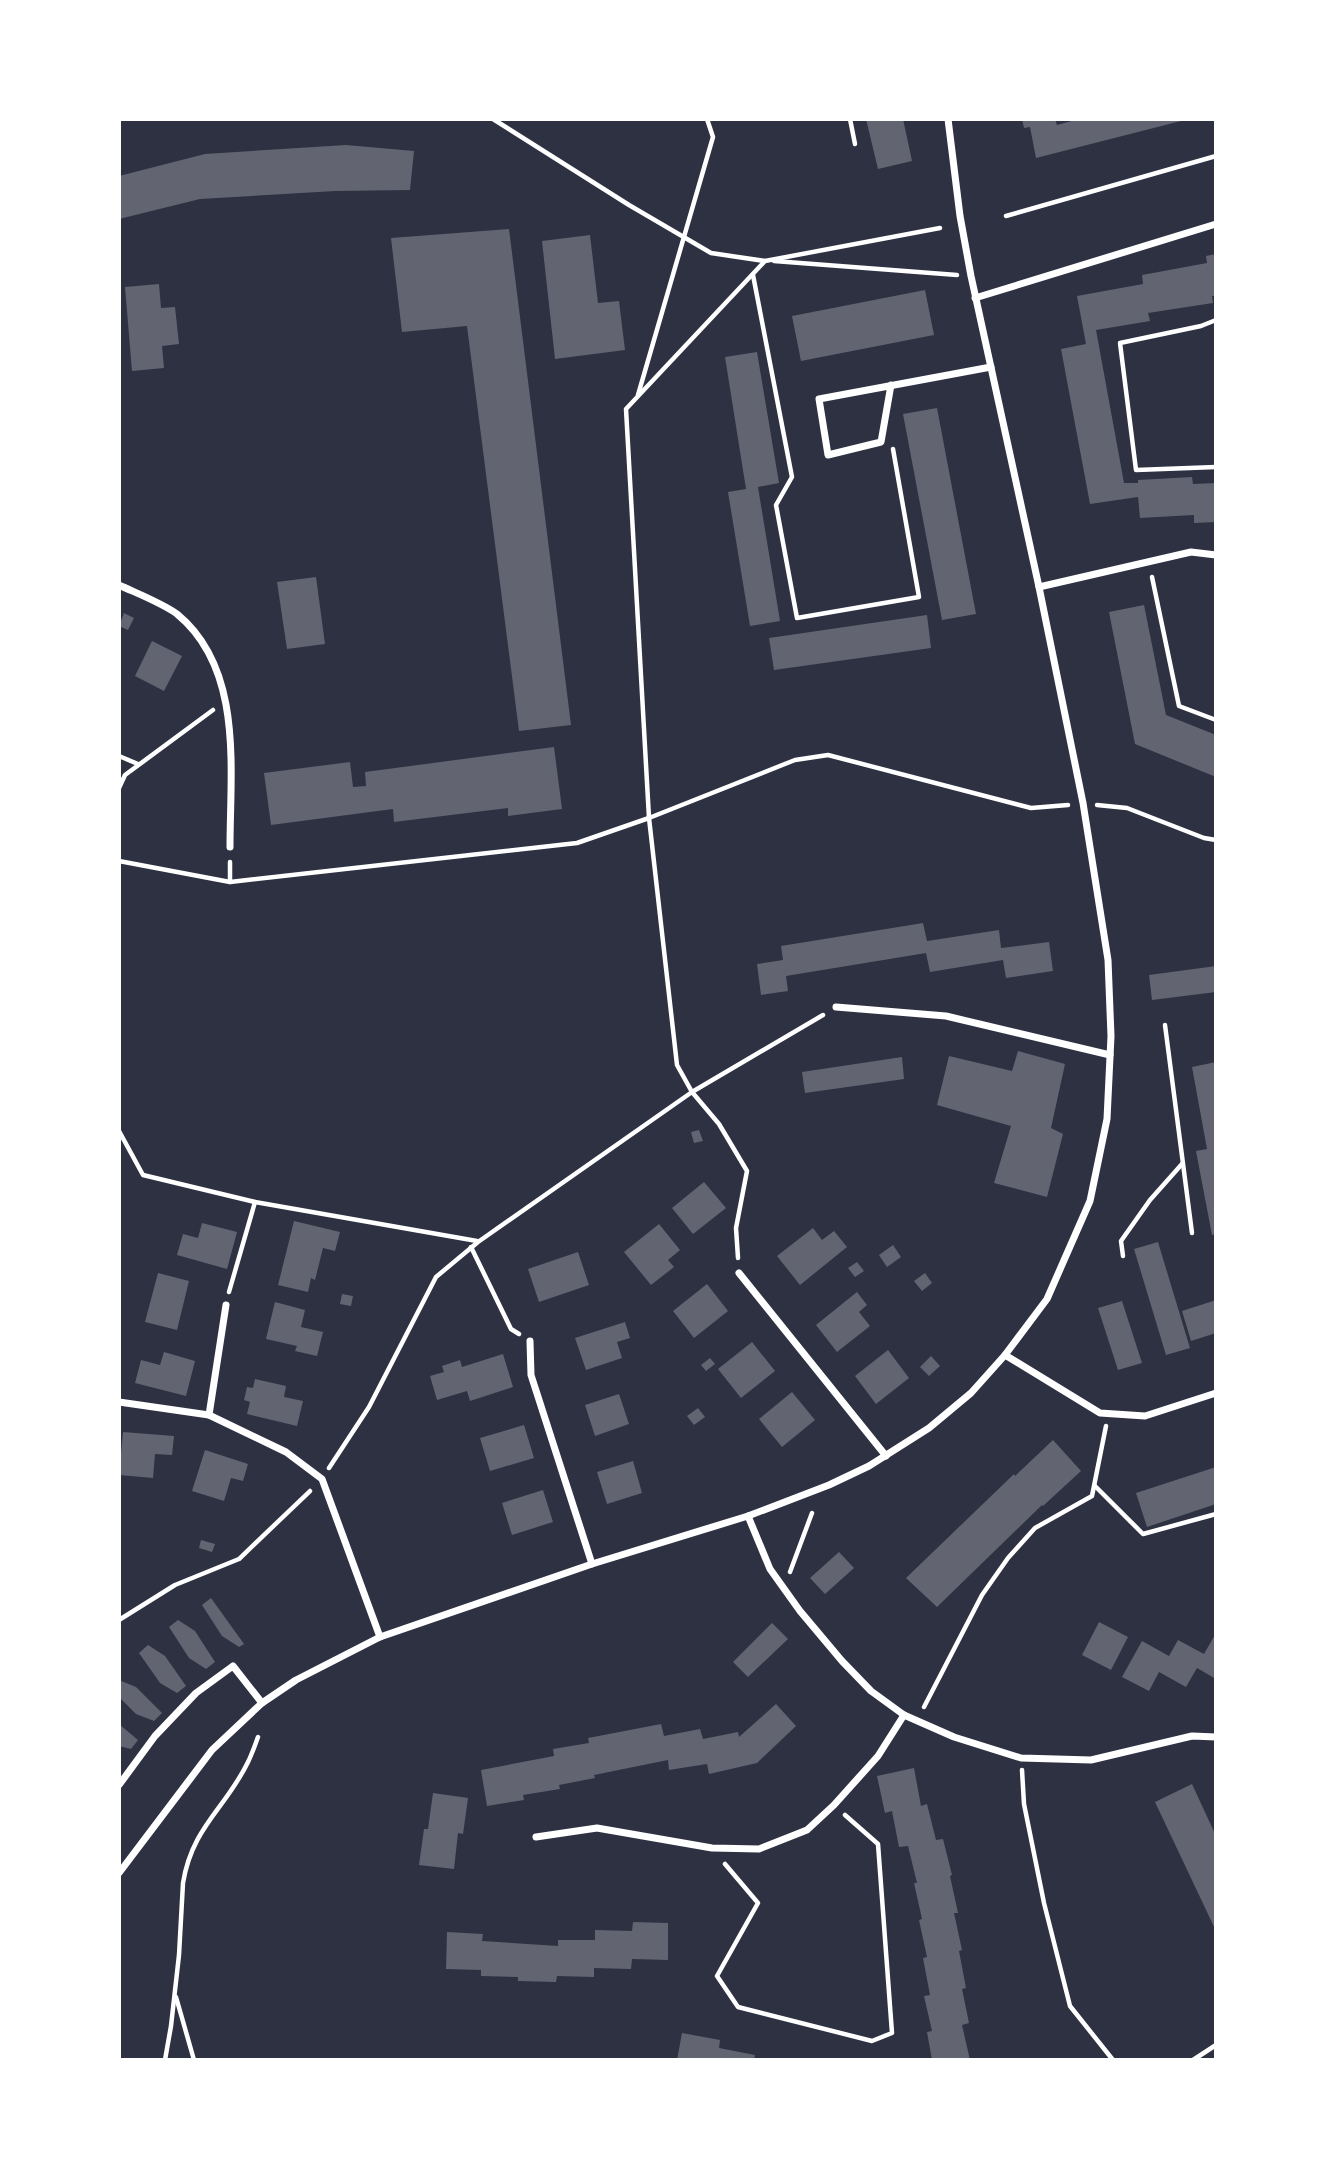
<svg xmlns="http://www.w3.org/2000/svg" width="1335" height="2179" font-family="'Source Sans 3',sans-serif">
	<rect width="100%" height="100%" fill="#2d3142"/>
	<!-- building -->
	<g fill="#626471">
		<polygon points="866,119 903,119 912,161 878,169"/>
		<polygon points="1022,119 1055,119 1057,125 1079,119 1185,120 1036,158 1030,127 1024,128"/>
		<polygon points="346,145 414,151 410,190 335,191 200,199 119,219 119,176 205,154"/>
		<polygon points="509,229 571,725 519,731 467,326 402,332 391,238"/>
		<polygon points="590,235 598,303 619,301 625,350 555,359 542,241"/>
		<polygon points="1216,254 1216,296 1212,296 1213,303 1148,313 1150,321 1096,330 1124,483 1138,483 1138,480 1192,477 1193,484 1216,483 1216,522 1194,523 1194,515 1140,518 1138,497 1090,504 1061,349 1086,344 1077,296 1143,284 1142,275 1207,263 1206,256"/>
		<polygon points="159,284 161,308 175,307 179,344 162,346 164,368 132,371 125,287"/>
		<polygon points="925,290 934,335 801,361 792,316"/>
		<polygon points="757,352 779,483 758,487 780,621 750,626 728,492 746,489 725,357"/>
		<polygon points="937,408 976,614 942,620 903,414"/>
		<polygon points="316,577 325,644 287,649 277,582"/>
		<polygon points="1144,605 1166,715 1216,735 1216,777 1135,744 1109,612"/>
		<polygon points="124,613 134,618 128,630 119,626"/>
		<polygon points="927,615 931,648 774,670 769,638"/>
		<polygon points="152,641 182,656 164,691 135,676"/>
		<polygon points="554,747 562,809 508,816 508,808 394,822 393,809 271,825 264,773 350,762 353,787 366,786 365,772"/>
		<polygon points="923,923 927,941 999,930 1001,948 1049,942 1053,971 1006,978 1003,960 930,972 926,953 786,976 788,991 761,995 757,964 783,960 781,946"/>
		<polygon points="1216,966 1216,992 1152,1000 1149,975"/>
		<polygon points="1018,1051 1065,1064 1051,1128 1063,1134 1047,1197 994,1183 1011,1126 937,1105 949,1056 1012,1071"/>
		<polygon points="902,1057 904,1079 805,1093 802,1072"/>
		<polygon points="1216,1062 1216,1234 1212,1235 1196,1151 1207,1149 1192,1067"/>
		<polygon points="699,1130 703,1141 694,1143 691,1132"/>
		<polygon points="704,1182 726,1208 693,1234 672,1208"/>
		<polygon points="294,1221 340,1232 335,1251 323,1248 315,1280 311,1278 308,1292 278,1285"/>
		<polygon points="202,1223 237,1232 227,1269 177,1255 183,1234 198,1238"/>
		<polygon points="659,1224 680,1250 668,1260 674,1267 651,1285 624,1252"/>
		<polygon points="813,1228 822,1240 834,1231 847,1247 800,1285 777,1256"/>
		<polygon points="1158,1242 1190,1348 1166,1355 1134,1249"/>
		<polygon points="893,1245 901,1257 887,1267 879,1255"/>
		<polygon points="578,1252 589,1285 539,1302 528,1269"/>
		<polygon points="857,1262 864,1271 855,1277 848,1268"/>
		<polygon points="158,1273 189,1281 177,1330 145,1322"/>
		<polygon points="925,1273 932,1283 922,1291 914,1281"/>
		<polygon points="707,1284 728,1311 694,1338 673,1311"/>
		<polygon points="857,1292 867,1305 859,1312 870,1326 837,1352 816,1325"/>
		<polygon points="342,1294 353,1296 351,1306 340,1304"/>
		<polygon points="1216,1300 1216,1333 1191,1341 1182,1311"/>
		<polygon points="1122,1301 1142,1363 1118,1370 1098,1308"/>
		<polygon points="275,1302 305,1310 301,1327 323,1332 317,1356 295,1351 297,1346 266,1339"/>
		<polygon points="625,1322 630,1338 617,1342 622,1358 586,1370 575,1338"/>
		<polygon points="752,1342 775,1371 741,1398 718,1369"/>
		<polygon points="888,1350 909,1378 876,1404 855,1376"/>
		<polygon points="164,1352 195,1361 186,1396 135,1383 141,1360 160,1365"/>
		<polygon points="503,1354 513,1387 470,1401 467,1391 437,1400 430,1376 444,1372 442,1366 460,1360 462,1367"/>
		<polygon points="931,1356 940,1366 929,1376 920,1367"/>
		<polygon points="710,1358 715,1364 706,1371 701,1365"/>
		<polygon points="255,1379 286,1386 284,1397 303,1401 297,1426 247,1414 250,1402 244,1400 247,1387 253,1388"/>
		<polygon points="792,1392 815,1420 782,1447 759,1419"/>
		<polygon points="619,1394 629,1424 595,1436 585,1405"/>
		<polygon points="698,1408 705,1417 694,1425 687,1416"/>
		<polygon points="524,1425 534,1458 490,1471 480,1438"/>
		<polygon points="123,1432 174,1436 172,1455 155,1454 153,1478 119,1475"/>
		<polygon points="1053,1440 1081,1471 1043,1506 1042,1505 937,1607 906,1578 1014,1474 1015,1476"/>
		<polygon points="205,1450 248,1464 243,1481 231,1478 224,1501 192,1491"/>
		<polygon points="633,1461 642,1493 607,1504 597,1472"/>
		<polygon points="1216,1467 1216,1504 1147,1527 1136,1493"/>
		<polygon points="543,1490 553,1522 512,1535 502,1503"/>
		<polygon points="201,1540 215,1544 212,1552 199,1548"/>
		<polygon points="839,1552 854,1568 825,1594 810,1578"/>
		<polygon points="211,1598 244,1644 239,1647 222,1636 202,1605"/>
		<polygon points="178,1620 195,1631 215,1662 206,1669 189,1658 169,1627"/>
		<polygon points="1099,1622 1128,1637 1111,1670 1082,1655"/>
		<polygon points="772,1623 788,1639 748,1677 733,1662"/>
		<polygon points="1216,1633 1216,1679 1197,1668 1186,1687 1159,1672 1149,1691 1122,1677 1142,1641 1169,1656 1178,1640 1204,1654"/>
		<polygon points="148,1645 165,1656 186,1686 177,1693 160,1683 139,1653"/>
		<polygon points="119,1680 136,1687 162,1713 154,1721 136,1714 119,1697"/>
		<polygon points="776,1704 796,1726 757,1763 709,1774 707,1764 669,1770 668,1760 594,1775 595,1778 559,1785 560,1789 523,1795 524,1800 487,1806 481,1770 554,1756 553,1749 589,1743 588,1738 661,1724 664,1736 700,1729 703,1739 738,1732 739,1737"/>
		<polygon points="119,1724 138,1740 131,1749 119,1746"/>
		<polygon points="914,1768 921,1806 927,1804 936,1840 943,1839 952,1875 950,1876 958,1913 954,1913 962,1950 959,1951 966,1988 962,1989 969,2023 962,2025 970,2060 932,2060 927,2032 932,2031 924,1996 930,1995 923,1958 927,1957 919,1920 922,1919 914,1883 917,1883 908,1846 899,1847 892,1811 885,1813 877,1776"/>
		<polygon points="1192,1784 1216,1836 1216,1931 1155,1802"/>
		<polygon points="433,1793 468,1798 463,1834 458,1833 454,1869 419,1865 424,1829 428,1829"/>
		<polygon points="633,1922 668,1923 668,1960 632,1959 631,1969 594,1968 594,1977 557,1976 556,1982 518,1981 518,1977 481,1976 481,1970 446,1969 447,1932 483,1934 482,1941 558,1946 558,1940 595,1940 595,1930 632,1931"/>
		<polygon points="682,2033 720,2040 719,2048 755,2055 754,2060 677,2060"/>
	</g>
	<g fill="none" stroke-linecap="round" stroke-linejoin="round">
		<!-- path -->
		<g stroke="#fff" stroke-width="4.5">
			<polyline points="493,119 629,205 711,253 765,261"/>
			<polyline points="850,119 855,144"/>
			<polyline points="1006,216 1216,156"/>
			<polyline points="774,261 957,275"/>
			<polyline points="753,275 792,477 776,505 797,618 919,597 893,449"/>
			<polyline points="1216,320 1201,326 1120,343 1136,470 1216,467"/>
			<polyline points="638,395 713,137 707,119"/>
			<polyline points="1152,577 1179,706 1216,720"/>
			<polyline points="119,756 138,764"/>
			<polyline points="119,788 125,775 213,710"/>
			<polyline points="1097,805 1127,808 1204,838 1216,840"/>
			<polyline points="119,861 230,882 577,843 649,818 795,760 828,755 1031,808 1068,805"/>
			<polyline points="230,862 230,882"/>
			<polyline points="1165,1025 1192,1233"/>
			<polyline points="119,1131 143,1175 255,1202 477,1241"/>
			<polyline points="471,1247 511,1329 519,1334"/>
			<polyline points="1123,1256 1121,1241 1150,1200 1182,1164"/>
			<polyline points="738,1258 736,1228 747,1171 719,1124 692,1092 823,1015"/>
			<polyline points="229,1292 255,1202"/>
			<polyline points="329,1468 369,1407 436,1277 478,1242 692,1092 677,1065 649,818 626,409 765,261 940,228"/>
			<polyline points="1095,1486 1143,1534 1216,1514"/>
			<polyline points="790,1572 812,1513"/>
			<polyline points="119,1620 175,1585 239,1559 310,1491"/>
			<polyline points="924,1707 982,1595 1008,1558 1035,1528 1092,1496 1106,1426"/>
			<polyline points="1022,1770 1024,1804 1044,1903 1070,2006 1113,2060"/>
			<polyline points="725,1864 758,1903 717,1976 738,2007 872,2041 892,2033 878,1844 845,1815"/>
			<polyline points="176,1997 194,2060"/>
			<path d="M165 2060 171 2026 179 1955 183 1883C192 1827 226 1808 248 1762 252 1754 255 1745 258 1737"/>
			<polyline points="1193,2060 1216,2045"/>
		</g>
		<!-- minor -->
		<g stroke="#fff" stroke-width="7">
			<polyline points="975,298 1216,224"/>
			<polyline points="891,385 881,442 828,455 819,399 991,367"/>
			<path d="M119 585C136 593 162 603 177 614 244 669 230 770 230 847"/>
			<polyline points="1039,587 1191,552 1216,555"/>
			<polyline points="836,1007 946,1016 1110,1055"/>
			<polyline points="739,1273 886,1456"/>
			<polyline points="530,1341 531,1375 592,1564"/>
			<polyline points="1005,1355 1100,1413 1145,1416 1216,1393"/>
			<polyline points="119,1402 209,1415 286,1452 322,1479 380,1637"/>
			<polyline points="209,1415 226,1305"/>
			<polyline points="748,1516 770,1569 800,1611 842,1661 871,1691 904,1715 954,1737 1021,1758 1091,1760 1192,1736 1216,1737"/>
			<polyline points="119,1785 155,1736 196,1693 233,1666 262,1703"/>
			<polyline points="536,1837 597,1828 712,1848 759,1849 807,1830 834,1805 878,1756 904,1715"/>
			<polyline points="119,1873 212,1750 262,1703 296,1680 380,1637 592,1564 748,1516 829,1485 869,1466 929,1428 971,1393 1005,1355 1047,1299 1090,1201 1107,1119 1111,1036 1108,960 1083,803 1039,587 971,276 960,216 948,119"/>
		</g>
	</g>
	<!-- border -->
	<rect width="1335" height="2179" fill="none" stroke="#ffffff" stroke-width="242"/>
</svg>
